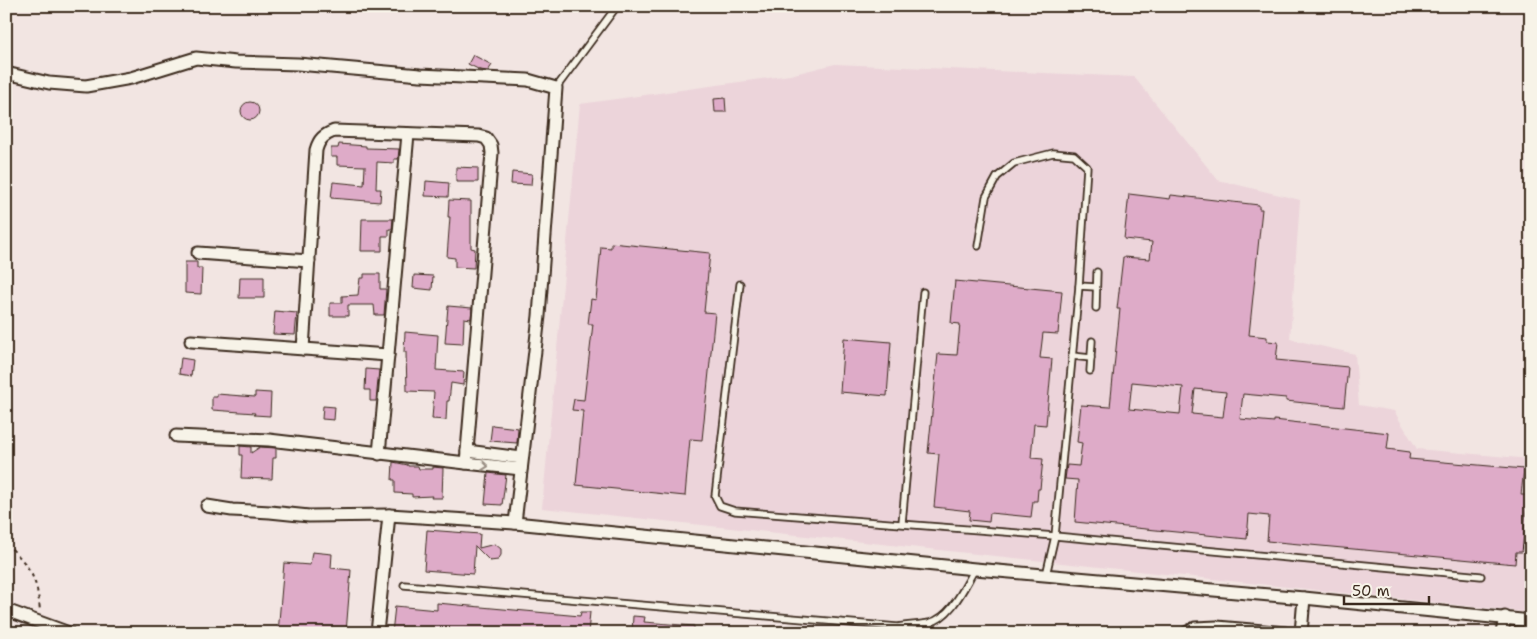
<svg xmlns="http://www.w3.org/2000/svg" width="1537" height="639" font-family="'Shantell Sans',sans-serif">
	<rect width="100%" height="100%" fill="#f2e5e2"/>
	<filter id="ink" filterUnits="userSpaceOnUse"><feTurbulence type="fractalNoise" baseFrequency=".02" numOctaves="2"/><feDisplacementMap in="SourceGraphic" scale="10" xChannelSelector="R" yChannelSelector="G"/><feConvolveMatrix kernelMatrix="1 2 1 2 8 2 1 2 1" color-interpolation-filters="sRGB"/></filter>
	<g filter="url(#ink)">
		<!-- built -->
		<polygon fill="#ecd4da" points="835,64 1134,77 1218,180 1300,200 1290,339 1355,354 1359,405 1394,411 1417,449 1531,459 1531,514 1524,612 542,508 580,104 790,75"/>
		<!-- building -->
		<g fill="#deabc8" stroke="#3b2a1e" fill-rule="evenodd">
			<polygon points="473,55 492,65 488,71 480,70 468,64"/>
			<polygon points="725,98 726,112 715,112 714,99"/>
			<circle cx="250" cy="111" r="9"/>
			<polygon points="339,144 366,146 366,148 399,149 398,159 394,159 394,163 377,162 376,189 381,189 380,202 331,198 333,182 364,185 365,166 337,165 337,157 331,157 331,148 338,148"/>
			<polygon points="456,167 478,168 478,182 456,182"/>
			<polygon points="512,172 532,174 531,185 511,184"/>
			<polygon points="426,181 449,183 448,197 425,196"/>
			<path d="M1129 194 1170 199 1171 195 1259 205V209H1262L1249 335 1267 337V341L1278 342 1276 360 1348 367 1344 407 1286 401V398L1243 394 1240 419 1274 422V420L1389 433 1387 449 1410 452 1409 459 1524 469 1521 495H1527L1524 533 1522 552H1516L1515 564 1267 541 1269 516 1249 514 1247 539 1075 522 1078 480 1065 479 1067 465 1079 466 1082 443 1077 442 1081 405 1110 407 1120 309H1117L1123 257 1150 259 1152 242 1124 239ZM1132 382 1183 387 1180 414 1129 409ZM1195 389 1226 392 1223 417 1192 414Z"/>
			<polygon points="449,200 471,201 471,248 475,249 474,268 455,267 455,258 447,257 450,217 448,217"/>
			<polygon points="362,219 393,219 392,229 389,229 389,236 382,236 382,251 361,251"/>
			<polygon points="611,243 710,253 704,312 715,313 702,440 690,439 685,496 576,485 583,411 572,410 574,399 584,400 593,324 588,324 591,299 596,300 601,247 611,248"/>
			<polygon points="185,262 197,262 197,268 202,268 201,294 185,293"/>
			<polygon points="364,274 380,274 380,289 386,289 384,315 375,315 374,305 348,305 348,316 330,316 330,303 342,303 342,296 358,295 360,278 364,278"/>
			<polygon points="414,275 433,276 432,290 413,288"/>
			<polygon points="240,277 264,277 264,298 239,298"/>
			<polygon points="955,281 1062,291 1058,334 1043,333 1040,358 1052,359 1046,425 1034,424 1031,458 1043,459 1040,489 1038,489 1037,501 1033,501 1031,517 990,513 989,522 969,520 970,511 934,507 939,454 928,453 938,354 957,355 960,324 951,323"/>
			<polygon points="448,306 472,308 471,319 464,318 463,344 445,343"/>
			<polygon points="275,311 297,313 295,335 273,334"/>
			<polygon points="405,332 438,335 436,370 464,372 463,385 451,383 449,401 447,401 446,420 432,419 434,392 407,391 406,352 404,352"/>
			<polygon points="844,338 891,342 887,396 840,392"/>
			<polygon points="181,358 193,360 191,376 179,374"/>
			<polygon points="366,369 379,370 376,401 370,401 370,390 365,390"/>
			<polygon points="255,392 271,393 270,416 254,415 255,413 212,410 212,397 217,397 217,394 255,397"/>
			<polygon points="323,406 335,407 334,420 322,419"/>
			<polygon points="492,425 518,428 517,443 490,441"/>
			<polygon points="240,446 251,447 251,453 260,447 276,448 276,458 273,458 272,479 241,478 242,455 240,455"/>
			<polygon points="393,462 408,465 408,466 418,466 419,469 433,469 433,467 443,468 442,498 431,498 432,496 412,497 412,494 395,493 395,480 392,480"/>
			<polygon points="488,473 506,475 502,505 485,504"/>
			<polygon points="427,530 480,534 479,548 495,544 501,549 501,555 498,560 490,561 475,546 473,574 424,570"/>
			<polygon points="312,552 332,554 331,568 351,570 346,633 278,633 284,563 310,565"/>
			<polygon points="437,603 580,616 581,612 590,612 588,633 392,633 395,606 437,610"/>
			<polygon points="633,616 645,617 644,622 694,626 694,633 632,633"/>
		</g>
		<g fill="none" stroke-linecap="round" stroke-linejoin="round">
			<defs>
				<g id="service">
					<polyline points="556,88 617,6"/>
					<polyline points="978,246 986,197 997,177 1014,163 1053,153 1074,155 1087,167 1079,286 1055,536 1046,575"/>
					<polyline points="740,284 715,496 720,506 735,511 1055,536 1481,576"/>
					<polyline points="1079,286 1096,287"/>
					<polyline points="1096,308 1097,272"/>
					<polyline points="1072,356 1091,358"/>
					<polyline points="1090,371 1092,341"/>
					<polyline points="902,523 923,292"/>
					<path d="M404 585 898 627C908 625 919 625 929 623 952 617 964 587 975 569"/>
					<polyline points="923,633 931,623"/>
				</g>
				<g id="minor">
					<polyline points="6,73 49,83 86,86 131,78 196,58 236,62 298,64 420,75 528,80 556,88 539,316 515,523"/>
					<polyline points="198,253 309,261"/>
					<polyline points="191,341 388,355"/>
					<path d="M176 436 269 440 466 463 492 153 491 145 486 138 479 136 334 131C324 135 319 139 316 150L303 349"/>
					<polyline points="467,451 522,458"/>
					<polyline points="379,454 408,134"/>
					<polyline points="466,463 521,469"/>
					<polyline points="207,506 232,510 270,512 309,516 389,515 515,523 975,569 1304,598 1531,621"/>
					<polyline points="6,610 69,633"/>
					<polyline points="377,633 389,515"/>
					<polyline points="1186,633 1195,628 1217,627 1285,633"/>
					<polyline points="1301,633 1304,598"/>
					<polyline points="1502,633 1505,617"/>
				</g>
			</defs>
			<!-- service casing -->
			<use href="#service" stroke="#3b2a1e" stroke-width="9"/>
			<!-- minor casing -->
			<use href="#minor" stroke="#3b2a1e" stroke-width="15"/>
			<!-- path -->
			<path stroke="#3b2a1e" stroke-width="2" stroke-dasharray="4 4" stroke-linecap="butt" d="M6 543C30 567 37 576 40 611"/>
			<!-- service -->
			<use href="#service" stroke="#f7f3e8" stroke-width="5.5"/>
			<!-- minor -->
			<use href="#minor" stroke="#f7f3e8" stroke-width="11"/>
		</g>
		<!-- one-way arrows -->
		<defs><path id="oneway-chevron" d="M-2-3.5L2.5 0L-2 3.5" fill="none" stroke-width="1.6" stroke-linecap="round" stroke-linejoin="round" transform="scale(1.25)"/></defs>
		<use stroke="#998e83" href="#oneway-chevron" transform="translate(485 466) rotate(6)"/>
	</g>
	<!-- margin -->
	<rect width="1537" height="639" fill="none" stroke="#f7f3e8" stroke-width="25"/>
	<rect x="12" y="12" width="1512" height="614" fill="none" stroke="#3b2a1e" stroke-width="2" filter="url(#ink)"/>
	<!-- scale -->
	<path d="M1344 596v8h85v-8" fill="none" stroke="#3b2a1e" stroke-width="2.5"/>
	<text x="1352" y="596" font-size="15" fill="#3b2a1e" stroke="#f7f3e8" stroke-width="4" paint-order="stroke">50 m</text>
</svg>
